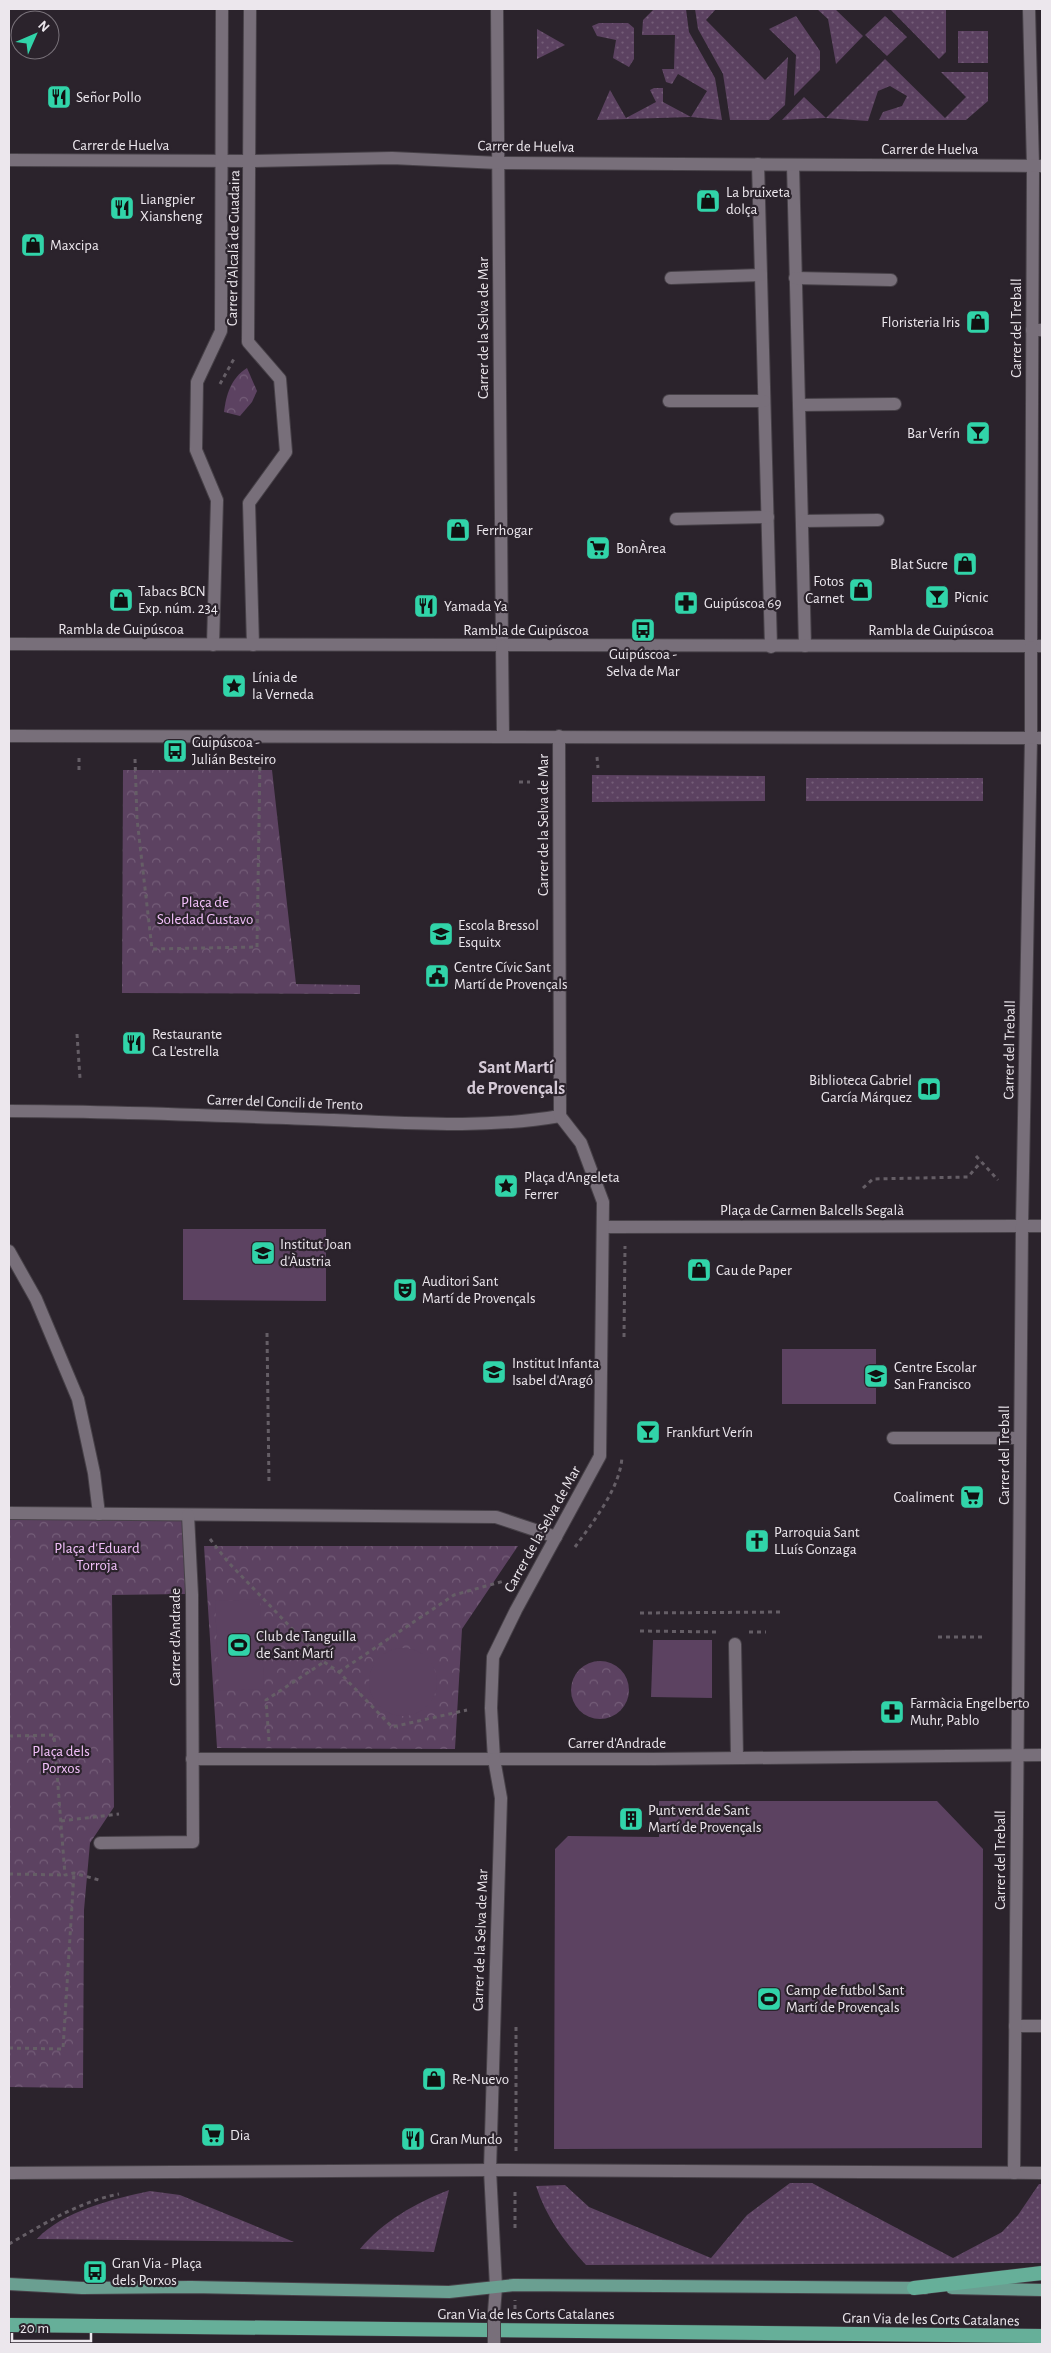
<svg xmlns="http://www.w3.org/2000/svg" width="1051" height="2353" font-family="'Alegreya Sans',sans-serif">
	<defs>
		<pattern id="grass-dots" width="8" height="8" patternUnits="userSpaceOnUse" patternTransform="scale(1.25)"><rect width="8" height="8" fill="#5c4261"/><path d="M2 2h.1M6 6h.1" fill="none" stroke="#745d78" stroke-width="1.8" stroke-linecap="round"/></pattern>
		<pattern id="forest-crowns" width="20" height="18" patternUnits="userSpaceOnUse" patternTransform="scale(1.25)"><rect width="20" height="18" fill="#5c4261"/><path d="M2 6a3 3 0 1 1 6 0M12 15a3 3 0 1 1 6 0" fill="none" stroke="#745d78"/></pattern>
	</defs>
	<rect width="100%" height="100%" fill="#2b232c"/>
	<!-- grass -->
	<g fill="url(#grass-dots)">
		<polygon points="654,9 686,9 689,32 715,78 722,120 691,117 597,120 610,90 626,118 656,102 650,90 654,88 663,88 663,102 691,117 707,91 678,74 672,84 666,82 662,69 674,69 675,35 642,35 643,20"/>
		<polygon points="695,9 716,9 706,20 765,80 788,57 785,105 769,120 730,120 723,74 698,29"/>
		<polygon points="817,9 835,9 863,36 836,64 828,19"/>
		<polygon points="890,9 946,9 946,52 939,59"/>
		<polygon points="796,16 820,51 820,70 794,96 796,55 769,29"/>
		<polygon points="885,16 907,37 887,56 865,35"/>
		<polygon points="599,23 628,23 634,28 634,59 629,67 613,58 616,40 597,36 592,26"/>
		<polygon points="537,29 565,45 537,59"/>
		<rect x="958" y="31" width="30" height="32"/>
		<polygon points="885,59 945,118 966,97 941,72 988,72 988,101 966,120 879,120 883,112 902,106 907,96 890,86 878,91 868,121 825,118 782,120 804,97 826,118"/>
		<polygon points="592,775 765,776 765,801 592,802"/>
		<rect x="806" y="778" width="177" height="23"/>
		<path d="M790 2183H812L953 2258 1002 2232 1018 2215 1039 2184H1042V2263L586 2265C564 2241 546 2217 536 2186L565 2185 589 2207 711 2258 747 2215Z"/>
		<path d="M449 2190 434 2252 360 2249C383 2221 416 2203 449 2190Z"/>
		<path d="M150 2191 180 2195 294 2242 37 2239C61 2212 115 2198 150 2191Z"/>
	</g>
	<!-- forest -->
	<g fill="url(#forest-crowns)">
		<path d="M247 368 257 391 252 402 240 416 224 412C226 395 231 378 247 368Z"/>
		<polygon points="123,770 272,770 296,984 360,985 360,994 122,993"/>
		<polygon points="9,1519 185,1520 186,1594 112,1595 114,1807 90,1843 84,1910 83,2088 9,2087"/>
		<polygon points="204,1546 518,1546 462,1629 455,1749 217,1748"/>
		<circle cx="600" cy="1690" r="29"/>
	</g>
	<!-- garden -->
	<g fill="#5c4261">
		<polygon points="183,1229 326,1229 326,1301 183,1300"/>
		<rect x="782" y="1349" width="94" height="55"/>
		<polygon points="260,1599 264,1689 219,1691 215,1601"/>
		<polygon points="653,1640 712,1640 712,1698 651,1697"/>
		<circle cx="403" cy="1682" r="34"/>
		<polygon points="659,1801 937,1801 983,1849 982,2148 554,2149 555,1849 568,1836 659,1837"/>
	</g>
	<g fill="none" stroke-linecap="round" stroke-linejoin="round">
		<defs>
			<g id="service">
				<polyline points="758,164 771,647"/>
				<polyline points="793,165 805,646"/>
				<polyline points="671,278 761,275"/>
				<polyline points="795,278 891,280"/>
				<polyline points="1032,330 1042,330"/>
				<polyline points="669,401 764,401"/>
				<polyline points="799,405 895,404"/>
				<polyline points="676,519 768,517"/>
				<polyline points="802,521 878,520"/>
				<polyline points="893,1438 1020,1438"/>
				<polyline points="735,1644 737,1757"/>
			</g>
			<g id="minor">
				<polyline points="250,9 248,342 280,379 286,452 249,503 253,645"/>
				<polyline points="497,9 502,646"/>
				<polyline points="1029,9 1033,166 1031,647"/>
				<polyline points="9,160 250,161 392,158 499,163 1042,166"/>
				<polyline points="213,645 217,500 196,450 197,382 221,331 222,9"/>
				<path d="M9 1111C117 1111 225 1116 334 1120 409 1123 485 1129 560 1116"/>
				<polyline points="603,1227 1042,1226"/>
				<polyline points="9,1251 36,1299 78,1399 94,1473 99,1514"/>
				<polyline points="9,1513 496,1517 556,1537"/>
				<polyline points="192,1759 653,1759"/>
				<polyline points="494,1759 491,1708 493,1657 516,1610 600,1456 603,1202 581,1143 560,1116 559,736"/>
				<polyline points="100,1843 193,1842 192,1595 188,1515"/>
				<polyline points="1015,2026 1042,2026"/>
				<polyline points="9,2173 490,2170 1042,2173"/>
				<polyline points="1014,2173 1022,1226 1031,738"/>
			</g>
			<g id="tertiary">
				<polyline points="9,644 1042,646"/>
				<polyline points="502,646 503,736"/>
				<polyline points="9,736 1042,738"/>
				<polyline points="1031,738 1031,647"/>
				<polyline points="494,1759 501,1798 490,2170 496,2287 494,2312"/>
				<polyline points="653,1759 1042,1755"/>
			</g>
			<g id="primary">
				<polyline points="9,2284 82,2288 191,2287 449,2292 514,2285 925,2288"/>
				<polyline points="952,2288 1042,2290"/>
			</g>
			<g id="trunk">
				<polyline points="914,2288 1042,2273"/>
				<polyline points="9,2325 1042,2336"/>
			</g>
		</defs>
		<!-- service casing -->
		<use href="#service" stroke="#474148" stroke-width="14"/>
		<!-- minor casing -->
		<use href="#minor" stroke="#474148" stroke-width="14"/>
		<!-- tertiary casing -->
		<use href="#tertiary" stroke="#474148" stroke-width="14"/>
		<!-- primary casing -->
		<use href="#primary" stroke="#474148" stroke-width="14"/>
		<!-- trunk casing -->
		<use href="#trunk" stroke="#474148" stroke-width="15"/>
		<!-- path -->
		<g stroke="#655e66" stroke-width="3" stroke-dasharray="4 4" stroke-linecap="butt">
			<polyline points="220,384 235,357"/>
			<polyline points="597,757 598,768"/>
			<polyline points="79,758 79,770"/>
			<polyline points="135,759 137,819 152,949 257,947 260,760"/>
			<polyline points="519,782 530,782"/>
			<polyline points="77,1034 80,1078"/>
			<polyline points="976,1156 998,1180"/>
			<polyline points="863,1188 873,1179 968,1177 981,1162"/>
			<polyline points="267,1333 269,1484"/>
			<polyline points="624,1337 625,1246"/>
			<polyline points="210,1539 228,1562 324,1662 339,1672 392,1727 467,1710"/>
			<path d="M575 1547C593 1522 621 1487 622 1456"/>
			<polyline points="640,1613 782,1612"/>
			<polyline points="640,1631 720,1632"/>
			<polyline points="749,1632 766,1632"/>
			<polyline points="938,1637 985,1637"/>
			<polyline points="339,1672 454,1595 504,1581"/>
			<polyline points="9,1736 54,1735 65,1875 74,1873 99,1880"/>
			<polyline points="269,1741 266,1700 324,1662"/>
			<polyline points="61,1821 119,1814"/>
			<polyline points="9,1874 65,1875"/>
			<polyline points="9,2048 63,2049 74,1873"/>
			<polyline points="516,2151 516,2027"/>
			<polyline points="515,2228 515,2189"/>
			<path d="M9 2244C44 2224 78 2202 119 2194"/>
		</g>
		<!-- service -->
		<use href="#service" stroke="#786f7a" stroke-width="12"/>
		<!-- minor -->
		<use href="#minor" stroke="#786f7a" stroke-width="12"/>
		<!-- tertiary -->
		<use href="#tertiary" stroke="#786f7a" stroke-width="12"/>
		<!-- primary -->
		<use href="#primary" stroke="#6a9f91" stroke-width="12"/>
		<!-- trunk -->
		<use href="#trunk" stroke="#66af99" stroke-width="14"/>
		<defs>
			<polyline id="tertiary-bridge" points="494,2344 494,2312"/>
		</defs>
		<!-- tertiary-bridge casing -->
		<use href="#tertiary-bridge" stroke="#474148" stroke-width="14" stroke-linecap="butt"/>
		<!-- path-bridge -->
		<polyline stroke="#655e66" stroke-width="3" stroke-dasharray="4 4" stroke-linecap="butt" points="515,2309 515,2300"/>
		<!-- tertiary-bridge -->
		<use href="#tertiary-bridge" stroke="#786f7a" stroke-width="12"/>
	</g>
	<!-- icons -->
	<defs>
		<symbol id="restaurant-square" viewBox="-11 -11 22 22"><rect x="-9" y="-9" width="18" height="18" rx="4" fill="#31d4a9" stroke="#2b232c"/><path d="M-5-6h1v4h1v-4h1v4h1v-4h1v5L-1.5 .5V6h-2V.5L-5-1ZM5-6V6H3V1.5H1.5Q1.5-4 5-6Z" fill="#111"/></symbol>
		<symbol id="shop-square" viewBox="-11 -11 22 22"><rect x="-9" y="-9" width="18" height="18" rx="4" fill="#31d4a9" stroke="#2b232c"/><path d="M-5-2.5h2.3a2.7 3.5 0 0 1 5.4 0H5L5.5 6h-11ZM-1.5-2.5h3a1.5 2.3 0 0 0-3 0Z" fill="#111"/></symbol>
		<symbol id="bar-square" viewBox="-11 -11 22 22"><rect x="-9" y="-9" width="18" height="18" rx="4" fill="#31d4a9" stroke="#2b232c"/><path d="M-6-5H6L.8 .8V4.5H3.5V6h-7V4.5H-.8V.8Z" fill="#111"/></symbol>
		<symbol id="supermarket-square" viewBox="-11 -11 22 22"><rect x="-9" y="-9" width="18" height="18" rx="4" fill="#31d4a9" stroke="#2b232c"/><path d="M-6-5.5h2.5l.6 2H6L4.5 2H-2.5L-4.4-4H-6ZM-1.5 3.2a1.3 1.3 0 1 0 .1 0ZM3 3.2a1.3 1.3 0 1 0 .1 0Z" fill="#111"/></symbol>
		<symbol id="pharmacy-square" viewBox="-11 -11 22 22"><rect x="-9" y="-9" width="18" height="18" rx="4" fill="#31d4a9" stroke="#2b232c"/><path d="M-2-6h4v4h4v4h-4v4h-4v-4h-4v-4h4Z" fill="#111"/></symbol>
		<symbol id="bus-square" viewBox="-11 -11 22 22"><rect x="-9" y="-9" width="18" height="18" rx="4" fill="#31d4a9" stroke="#2b232c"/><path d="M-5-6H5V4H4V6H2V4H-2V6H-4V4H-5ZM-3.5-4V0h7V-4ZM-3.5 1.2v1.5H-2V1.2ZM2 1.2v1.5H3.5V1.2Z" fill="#111"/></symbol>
		<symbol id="sight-square" viewBox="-11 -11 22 22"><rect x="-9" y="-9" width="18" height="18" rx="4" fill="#31d4a9" stroke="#2b232c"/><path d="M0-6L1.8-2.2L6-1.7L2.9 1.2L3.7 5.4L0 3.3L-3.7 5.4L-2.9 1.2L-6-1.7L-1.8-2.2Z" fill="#111"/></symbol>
		<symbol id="school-square" viewBox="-11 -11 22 22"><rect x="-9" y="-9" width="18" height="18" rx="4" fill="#31d4a9" stroke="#2b232c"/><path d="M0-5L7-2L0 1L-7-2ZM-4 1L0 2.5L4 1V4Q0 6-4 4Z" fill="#111"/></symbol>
		<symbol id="civic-square" viewBox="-11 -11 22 22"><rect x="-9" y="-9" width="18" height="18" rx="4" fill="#31d4a9" stroke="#2b232c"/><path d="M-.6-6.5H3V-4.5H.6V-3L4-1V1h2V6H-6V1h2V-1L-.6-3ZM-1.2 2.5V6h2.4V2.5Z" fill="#111"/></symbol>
		<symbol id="library-square" viewBox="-11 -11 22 22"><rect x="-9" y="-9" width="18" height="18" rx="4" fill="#31d4a9" stroke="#2b232c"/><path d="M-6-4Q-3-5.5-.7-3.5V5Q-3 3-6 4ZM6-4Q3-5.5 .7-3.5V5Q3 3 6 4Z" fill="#111"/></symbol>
		<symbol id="theatre-square" viewBox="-11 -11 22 22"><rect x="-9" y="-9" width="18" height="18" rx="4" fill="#31d4a9" stroke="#2b232c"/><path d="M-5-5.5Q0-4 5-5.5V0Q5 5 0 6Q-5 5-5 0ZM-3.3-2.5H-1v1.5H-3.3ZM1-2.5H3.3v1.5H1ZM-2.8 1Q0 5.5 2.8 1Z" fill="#111"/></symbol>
		<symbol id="church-square" viewBox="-11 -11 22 22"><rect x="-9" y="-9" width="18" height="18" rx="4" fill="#31d4a9" stroke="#2b232c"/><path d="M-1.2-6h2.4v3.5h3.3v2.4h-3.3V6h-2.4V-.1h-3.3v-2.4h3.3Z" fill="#111"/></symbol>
		<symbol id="stadium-square" viewBox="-11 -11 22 22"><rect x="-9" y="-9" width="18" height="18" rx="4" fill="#31d4a9" stroke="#2b232c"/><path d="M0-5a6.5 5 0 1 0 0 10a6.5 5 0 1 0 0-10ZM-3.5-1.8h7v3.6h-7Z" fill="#111"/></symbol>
		<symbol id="building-square" viewBox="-11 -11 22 22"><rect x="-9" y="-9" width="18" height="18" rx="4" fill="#31d4a9" stroke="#2b232c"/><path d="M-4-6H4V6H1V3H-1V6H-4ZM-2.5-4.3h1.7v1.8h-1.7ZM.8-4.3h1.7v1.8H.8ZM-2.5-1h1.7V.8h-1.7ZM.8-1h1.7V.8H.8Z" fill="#111"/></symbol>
	</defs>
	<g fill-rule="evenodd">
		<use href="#restaurant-square" x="45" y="83" width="28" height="28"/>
		<use href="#shop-square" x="694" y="187" width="28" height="28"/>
		<use href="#restaurant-square" x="108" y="194" width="28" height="28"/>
		<use href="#shop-square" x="19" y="231" width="28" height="28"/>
		<use href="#shop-square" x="964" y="308" width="28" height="28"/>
		<use href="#bar-square" x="964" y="419" width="28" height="28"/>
		<use href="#shop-square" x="444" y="516" width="28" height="28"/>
		<use href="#supermarket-square" x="584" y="534" width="28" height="28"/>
		<use href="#shop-square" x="951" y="550" width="28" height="28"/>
		<use href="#shop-square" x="847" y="576" width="28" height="28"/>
		<use href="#bar-square" x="923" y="583" width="28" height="28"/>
		<use href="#shop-square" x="107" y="586" width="28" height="28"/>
		<use href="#pharmacy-square" x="672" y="589" width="28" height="28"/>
		<use href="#restaurant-square" x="412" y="592" width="28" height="28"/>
		<use href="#bus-square" x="629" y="616" width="28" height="28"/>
		<use href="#sight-square" x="220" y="672" width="28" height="28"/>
		<use href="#bus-square" x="161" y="737" width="28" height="28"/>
		<use href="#school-square" x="427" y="920" width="28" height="28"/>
		<use href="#civic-square" x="423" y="962" width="28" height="28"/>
		<use href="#restaurant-square" x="120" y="1029" width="28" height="28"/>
		<use href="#library-square" x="915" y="1075" width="28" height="28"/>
		<use href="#sight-square" x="492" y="1172" width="28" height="28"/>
		<use href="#school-square" x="249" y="1239" width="28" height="28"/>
		<use href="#shop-square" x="685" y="1256" width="28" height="28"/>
		<use href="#theatre-square" x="391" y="1276" width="28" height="28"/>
		<use href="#school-square" x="480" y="1358" width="28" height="28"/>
		<use href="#school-square" x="862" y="1362" width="28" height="28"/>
		<use href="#bar-square" x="634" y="1418" width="28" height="28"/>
		<use href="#supermarket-square" x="958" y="1483" width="28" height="28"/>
		<use href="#church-square" x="743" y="1527" width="28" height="28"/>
		<use href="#stadium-square" x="225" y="1631" width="28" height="28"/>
		<use href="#pharmacy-square" x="878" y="1698" width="28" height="28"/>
		<use href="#building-square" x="617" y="1805" width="28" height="28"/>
		<use href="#stadium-square" x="755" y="1985" width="28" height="28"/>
		<use href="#shop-square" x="420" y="2065" width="28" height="28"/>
		<use href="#supermarket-square" x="199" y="2121" width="28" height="28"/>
		<use href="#restaurant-square" x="399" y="2125" width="28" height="28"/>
		<use href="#bus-square" x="81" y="2258" width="28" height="28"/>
	</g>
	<g text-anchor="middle" stroke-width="4.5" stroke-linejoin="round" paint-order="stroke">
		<!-- poi labels -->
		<g font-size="15" fill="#ece7ed" stroke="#2b232c" text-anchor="start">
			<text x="76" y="102">Señor Pollo</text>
			<text x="726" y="197">La bruixeta<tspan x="726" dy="17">dolça</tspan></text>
			<text x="140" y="204">Liangpier<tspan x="140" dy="17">Xiansheng</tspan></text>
			<text x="50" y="250">Maxcipa</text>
			<text x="960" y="327" text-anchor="end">Floristeria Iris</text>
			<text x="960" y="438" text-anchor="end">Bar Verín</text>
			<text x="476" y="535">Ferrhogar</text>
			<text x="616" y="553">BonÀrea</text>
			<text x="948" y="569" text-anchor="end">Blat Sucre</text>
			<text x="844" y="586" text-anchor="end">Fotos<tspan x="844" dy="17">Carnet</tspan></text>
			<text x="138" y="596">Tabacs BCN<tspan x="138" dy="17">Exp. núm. 234</tspan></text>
			<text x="954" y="602">Picnic</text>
			<text x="704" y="608">Guipúscoa 69</text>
			<text x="444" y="611">Yamada Ya</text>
			<text x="643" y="659" text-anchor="middle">Guipúscoa -<tspan x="643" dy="17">Selva de Mar</tspan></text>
			<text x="252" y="682">Línia de<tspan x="252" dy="17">la Verneda</tspan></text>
			<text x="192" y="747">Guipúscoa -<tspan x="192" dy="17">Julián Besteiro</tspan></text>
			<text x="458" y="930">Escola Bressol<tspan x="458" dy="17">Esquitx</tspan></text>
			<text x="454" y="972">Centre Cívic Sant<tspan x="454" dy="17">Martí de Provençals</tspan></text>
			<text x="152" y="1039">Restaurante<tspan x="152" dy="17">Ca L'estrella</tspan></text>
			<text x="912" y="1085" text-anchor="end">Biblioteca Gabriel<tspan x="912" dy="17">García Márquez</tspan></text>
			<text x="524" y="1182">Plaça d'Angeleta<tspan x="524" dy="17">Ferrer</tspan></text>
			<text x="280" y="1249">Institut Joan<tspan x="280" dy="17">d'Àustria</tspan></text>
			<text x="716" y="1275">Cau de Paper</text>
			<text x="422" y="1286">Auditori Sant<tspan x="422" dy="17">Martí de Provençals</tspan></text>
			<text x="512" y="1368">Institut Infanta<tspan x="512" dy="17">Isabel d'Aragó</tspan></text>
			<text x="894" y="1372">Centre Escolar<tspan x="894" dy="17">San Francisco</tspan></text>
			<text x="666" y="1437">Frankfurt Verín</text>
			<text x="954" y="1502" text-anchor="end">Coaliment</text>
			<text x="774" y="1537">Parroquia Sant<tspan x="774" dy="17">LLuís Gonzaga</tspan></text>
			<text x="256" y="1641">Club de Tanguilla<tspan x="256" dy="17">de Sant Martí</tspan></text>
			<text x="910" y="1708">Farmàcia Engelberto<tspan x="910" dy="17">Muhr, Pablo</tspan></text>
			<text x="648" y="1815">Punt verd de Sant<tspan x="648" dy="17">Martí de Provençals</tspan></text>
			<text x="786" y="1995">Camp de futbol Sant<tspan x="786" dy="17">Martí de Provençals</tspan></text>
			<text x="452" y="2084">Re-Nuevo</text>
			<text x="230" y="2140">Dia</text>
			<text x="430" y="2144">Gran Mundo</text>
			<text x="112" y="2268">Gran Via - Plaça<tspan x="112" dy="17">dels Porxos</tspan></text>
		</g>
		<!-- street labels -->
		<g font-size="15" fill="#ece7ed" stroke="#2b232c">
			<text x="121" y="150">Carrer de Huelva</text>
			<text transform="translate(526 146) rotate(1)" y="5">Carrer de Huelva</text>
			<text x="930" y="154">Carrer de Huelva</text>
			<text transform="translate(233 248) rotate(-89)" y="5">Carrer d'Alcalá de Guadaira</text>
			<text transform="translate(483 328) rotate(-90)" y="5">Carrer de la Selva de Mar</text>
			<text transform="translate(1016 328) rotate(-90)" y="5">Carrer del Treball</text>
			<text x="121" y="634">Rambla de Guipúscoa</text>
			<text x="526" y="635">Rambla de Guipúscoa</text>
			<text x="931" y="635">Rambla de Guipúscoa</text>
			<text transform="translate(543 825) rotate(-90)" y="5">Carrer de la Selva de Mar</text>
			<text transform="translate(1009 1050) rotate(-89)" y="5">Carrer del Treball</text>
			<text transform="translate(285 1102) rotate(2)" y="5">Carrer del Concili de Trento</text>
			<text x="812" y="1215">Plaça de Carmen Balcells Segalà</text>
			<text transform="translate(1004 1455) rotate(-90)" y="5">Carrer del Treball</text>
			<text transform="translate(542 1529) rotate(-61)" y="5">Carrer de la Selva de Mar</text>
			<text transform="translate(175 1637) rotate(-90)" y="5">Carrer d'Andrade</text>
			<text x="617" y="1748">Carrer d'Andrade</text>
			<text transform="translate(1000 1860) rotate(-90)" y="5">Carrer del Treball</text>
			<text transform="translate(480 1940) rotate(-88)" y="5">Carrer de la Selva de Mar</text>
			<text x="526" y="2319">Gran Via de les Corts Catalanes</text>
			<text transform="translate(931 2319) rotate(1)" y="5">Gran Via de les Corts Catalanes</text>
		</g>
		<!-- park labels -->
		<g font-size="15" fill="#f2c0fa" stroke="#2b232c">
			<text x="205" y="907">Plaça de<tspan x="205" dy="17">Soledad Gustavo</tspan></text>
			<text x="97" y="1553">Plaça d'Eduard<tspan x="97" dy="17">Torroja</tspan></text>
			<text x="61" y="1756">Plaça dels<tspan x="61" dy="17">Porxos</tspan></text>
		</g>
		<!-- quarter labels -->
		<g font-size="18" font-weight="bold" fill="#d5cad7" stroke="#2b232c">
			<text x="516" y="1073">Sant Martí<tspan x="516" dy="21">de Provençals</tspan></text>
		</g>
	</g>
	<!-- border -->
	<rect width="1051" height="2353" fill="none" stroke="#ece7ed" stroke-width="20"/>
	<!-- north arrow -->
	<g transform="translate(35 35) rotate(45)"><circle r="24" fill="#2b232c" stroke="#787179"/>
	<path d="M0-4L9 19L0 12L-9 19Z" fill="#31d4a9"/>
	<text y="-8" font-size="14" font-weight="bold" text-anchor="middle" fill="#ece7ed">N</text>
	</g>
	<!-- scale -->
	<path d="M12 2333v8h79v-8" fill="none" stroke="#ece7ed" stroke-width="2.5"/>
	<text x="20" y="2333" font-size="15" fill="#ece7ed" stroke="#2b232c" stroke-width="4" paint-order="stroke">20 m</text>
</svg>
